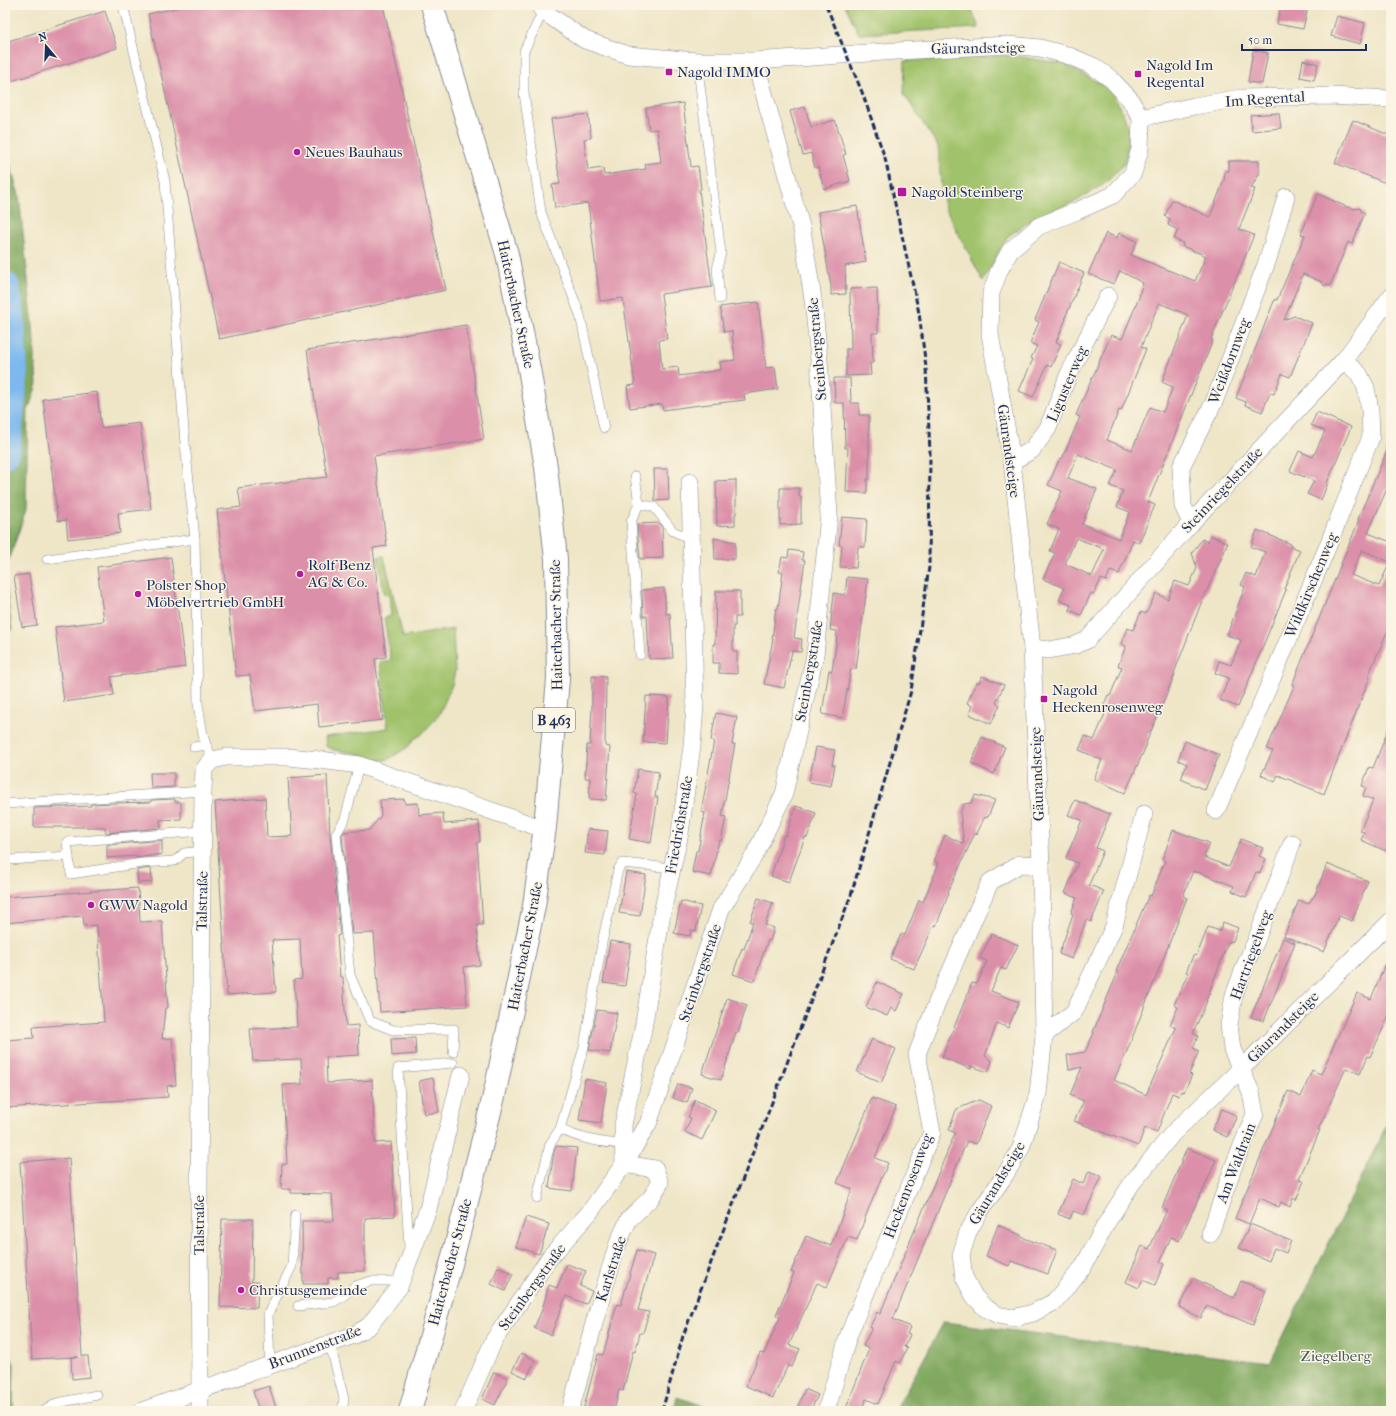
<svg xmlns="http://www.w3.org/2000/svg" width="1396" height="1416" font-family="'IM FELL French Canon',serif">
	<rect width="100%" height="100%" fill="#fcf5e5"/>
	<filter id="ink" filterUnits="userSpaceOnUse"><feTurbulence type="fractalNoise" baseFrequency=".025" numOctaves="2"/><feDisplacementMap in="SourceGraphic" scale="8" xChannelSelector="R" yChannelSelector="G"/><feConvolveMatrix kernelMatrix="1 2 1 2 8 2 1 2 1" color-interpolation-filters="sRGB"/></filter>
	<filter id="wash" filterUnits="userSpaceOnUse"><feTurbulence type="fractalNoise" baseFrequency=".012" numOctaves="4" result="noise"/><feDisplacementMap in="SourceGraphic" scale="16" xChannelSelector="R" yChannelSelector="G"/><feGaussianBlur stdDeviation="0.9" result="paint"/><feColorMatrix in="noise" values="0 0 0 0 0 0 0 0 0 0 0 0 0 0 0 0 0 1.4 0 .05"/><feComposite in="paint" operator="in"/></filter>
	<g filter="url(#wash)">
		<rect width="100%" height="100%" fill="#efe6c8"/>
		<!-- green -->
		<g fill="#a0c26b" stroke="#5e7864">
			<polygon points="845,5 970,5 979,28 859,34"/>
			<polygon points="1010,55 1064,64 1107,87 1120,106 1129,129 1128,147 1124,164 1107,182 1077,201 1036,217 1007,237 983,281 945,208 941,185 938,146 904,94 905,61"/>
			<polygon points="384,556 403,637 453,629 455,671 452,685 439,715 421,735 414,739 408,747 387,760 378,760 359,754 334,750 326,746 325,737 388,728 380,663 391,660 384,618 391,616 389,595 384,594 378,557"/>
		</g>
		<!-- forest -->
		<g fill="#80a85f" stroke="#4e6c5e">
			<polygon points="5,146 19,195 33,326 37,384 28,411 26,510 5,572"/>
			<polygon points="5,579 12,630 5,631"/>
			<polygon points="1391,1116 1391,1411 895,1411 944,1322 1270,1363"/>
			<polygon points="5,1343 14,1364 13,1411 5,1411"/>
			<polygon points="677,1397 720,1411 674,1411"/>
		</g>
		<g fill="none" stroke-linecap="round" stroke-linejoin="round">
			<!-- river -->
			<polyline stroke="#7db8ef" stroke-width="30" points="5,287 10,316 13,377 5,452"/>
		</g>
		<g id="blocks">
			<!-- building -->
			<g fill="#dc8fa9" fill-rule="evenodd">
				<polygon points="190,5 383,5 446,290 219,339 148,14"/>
				<polygon points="1281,5 1299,5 1308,7 1303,29 1277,24"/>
				<polygon points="105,11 117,48 5,83 5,42"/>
				<polygon points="1337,16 1365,23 1360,44 1331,36"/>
				<polygon points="1253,50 1268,53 1262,84 1248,82"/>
				<polygon points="1303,60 1318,64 1314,80 1300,77"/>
				<polygon points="683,103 691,167 698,166 701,189 699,190 712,287 661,294 667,339 659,340 662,369 678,367 679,376 721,370 720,362 735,360 732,331 724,332 720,307 758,302 766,368 775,367 778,389 744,394 745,400 692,406 663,410 662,404 630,408 627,386 635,385 623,298 600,301 588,203 555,208 552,185 560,184 551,119 588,114 591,138 584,139 588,170 603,168 604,175 646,169 645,164 661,162 657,129 649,130 646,108"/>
				<polygon points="805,107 811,127 835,120 846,154 843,155 850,181 824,189 818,167 815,168 811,153 803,155 790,111"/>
				<polygon points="1279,113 1281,128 1252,131 1250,115"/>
				<polygon points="1353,120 1391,136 1391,185 1335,163"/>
				<path d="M1229 161H1259V174L1251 188 1255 189 1239 229 1254 235 1211 339 1213 340 1148 502 1155 505 1139 543 1133 540 1119 574 1110 571 1106 581 1101 579 1094 594 1091 593 1081 615 1069 610 1071 605 1059 600 1064 588 1043 579 1055 553 1050 551 1059 529 1047 524 1062 491 1048 485 1060 458 1062 459 1080 417 1076 415 1111 335 1122 339 1140 295H1139L1143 283 1120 271 1114 284 1088 274 1106 233 1117 238 1119 233 1137 241 1131 255 1195 281 1206 256 1182 246 1183 243 1174 239 1178 230 1168 225 1170 219 1165 216 1172 200 1210 217 1224 180 1225 171H1229ZM1159 303 1188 315 1162 382 1173 387 1163 412 1150 407 1132 450 1107 440 1119 410 1121 411 1146 349 1141 347ZM1078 454 1117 470 1110 486 1123 491 1117 507 1130 512 1119 539 1082 524 1097 489 1068 478ZM1076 538 1104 549 1092 576 1065 564Z"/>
				<polygon points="1318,194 1347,207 1355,209 1360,208 1361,211 1365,213 1352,244 1348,242 1330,286 1327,284 1324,286 1322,282 1303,274 1284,320 1294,316 1312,323 1290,377 1282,374 1274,394 1270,393 1262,412 1245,405 1246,402 1236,398 1272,306 1275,299 1277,300 1305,235 1301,234"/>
				<polygon points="857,206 866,262 845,266 846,294 831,295 831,286 818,212"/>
				<polygon points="1059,262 1084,273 1065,318 1066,319 1056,342 1061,344 1051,367 1047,365 1033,397 1019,391 1033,359 1031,358 1037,346 1030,343 1039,322 1035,320"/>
				<polygon points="877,288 878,333 872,333 873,363 870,363 871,375 846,376 846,349 851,349 850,289"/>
				<polygon points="466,325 484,439 374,456 387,546 373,548 386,657 375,659 383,720 319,727 317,704 255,711 250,675 236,676 217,510 241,507 238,488 327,477 307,350"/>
				<polygon points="834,378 850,378 851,403 859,403 859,415 869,415 869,479 867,479 867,493 846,492 848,448 845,448 844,403 835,403"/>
				<polygon points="97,392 101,428 140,423 151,509 118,513 120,533 68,539 66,520 58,521 43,399"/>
				<polygon points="1317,412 1351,427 1327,483 1328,483 1321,500 1307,494 1314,481 1290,471 1299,451 1313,457 1325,431 1311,425"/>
				<path d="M1391 441V479L1368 533 1391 542V623L1368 676 1370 677 1324 794 1278 775 1275 782 1261 775 1273 751 1267 749 1294 686 1292 685 1359 520 1358 519ZM1362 550 1390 562 1379 586 1351 575Z"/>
				<polygon points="654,469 668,469 669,500 655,501"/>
				<polygon points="736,480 736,514 735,514 735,525 717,526 716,481"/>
				<polygon points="780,488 799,488 799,496 801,496 801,524 780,525"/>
				<polygon points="842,517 867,519 865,547 858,547 856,568 840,567 842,545 839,545"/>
				<polygon points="659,523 662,526 663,558 640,559 637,524"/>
				<polygon points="1257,530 1291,544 1290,546 1300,550 1284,589 1286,590 1238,707 1220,700 1229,678 1215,673 1219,661 1231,665 1241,640 1227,635 1245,587 1241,585 1246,573 1256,577 1265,552 1251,547"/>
				<polygon points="1210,535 1228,543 1200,606 1174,673 1175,674 1146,743 1147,744 1125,793 1094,779 1102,760 1079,750 1085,736 1094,740 1105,714 1101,713 1108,695 1110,696 1122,667 1118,666 1126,646 1121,644 1127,628 1133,630 1141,612 1146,614 1156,593 1168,599 1175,581 1189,586 1197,568 1192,553 1202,539 1208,542"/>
				<polygon points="714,538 735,542 735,559 715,559"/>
				<polygon points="789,550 803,552 802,560 805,560 794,638 802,639 801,652 792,651 784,688 764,684 773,639 772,639 776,609 778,609 783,572 779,572 782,557 788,558"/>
				<polygon points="171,557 185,667 111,677 114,695 64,702 55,627 104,621 97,567"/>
				<polygon points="29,574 37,625 22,627 14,576"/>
				<polygon points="847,577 868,579 856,669 851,669 842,718 822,714 829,670 832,671 836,645 837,631 830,630 834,593 845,595"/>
				<polygon points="664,588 666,614 670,614 673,658 649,659 647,616 643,616 642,590"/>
				<polygon points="716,591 740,591 740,617 735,617 735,626 733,626 733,651 737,652 737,674 719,673 719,663 713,663 713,644 715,644"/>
				<polygon points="592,676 606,677 605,746 610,747 606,800 589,799 590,778 585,778 587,745 590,745 592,707"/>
				<polygon points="982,676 1004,685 996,703 1000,705 991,724 969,714 972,706 967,703 977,682 979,683"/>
				<polygon points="646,696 669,697 666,743 643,742"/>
				<polygon points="716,713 737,717 732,744 735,744 722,816 726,817 721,841 719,841 711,876 692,872 696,851 698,851 705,813 701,812 714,741 711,740"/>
				<polygon points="1390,725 1391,838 1386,851 1361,840 1364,832 1360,831 1373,800 1363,796 1366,787 1362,786 1369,767 1373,768"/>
				<polygon points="982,737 1005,747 994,774 971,763"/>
				<polygon points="1185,741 1219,755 1205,790 1181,779 1187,764 1178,760"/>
				<polygon points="816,747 835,750 832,765 835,765 831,786 809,782"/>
				<polygon points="638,769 659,772 655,797 658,797 651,843 629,839 637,794 634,793"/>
				<polygon points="150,773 174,773 174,787 151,788"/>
				<polygon points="327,775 330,835 340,935 337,936 340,977 343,977 346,1026 358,1025 359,1055 326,1057 327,1083 372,1080 375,1143 391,1142 395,1216 365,1218 365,1271 338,1272 338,1278 328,1278 328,1284 303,1284 302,1221 334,1221 332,1194 291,1193 291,1189 281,1189 282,1164 287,1164 283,1085 302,1084 301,1059 253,1061 250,1029 297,1027 294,980 302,979 300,939 272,940 276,992 227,995 215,802 265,798 267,837 292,836 288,778"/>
				<polygon points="975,795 995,800 988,817 984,818 977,834 975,833 948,892 949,893 936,926 934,925 914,969 890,959 901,934 905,935 919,900 923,902 939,863 934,861 945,835 964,844 960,813 964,804 971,803"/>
				<polygon points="175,799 175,802 181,802 181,819 160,820 161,828 106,833 105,827 34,827 34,808 91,806 91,804 116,803 151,802 151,800"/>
				<polygon points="404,799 405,804 418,803 419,815 443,813 444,824 479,821 480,842 477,842 483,925 477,925 480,965 464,967 467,1006 380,1012 374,933 352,934 342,835 344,832 369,830 381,816 380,800"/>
				<polygon points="1075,800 1110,814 1096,848 1103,851 1089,885 1104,891 1091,922 1086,920 1072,959 1059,954 1073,914 1071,913 1077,898 1065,893 1078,863 1066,858 1082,820 1068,815"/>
				<polygon points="796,806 816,813 807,838 805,837 789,882 771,876 784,835 786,836"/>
				<polygon points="588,829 608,831 605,855 585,853"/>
				<polygon points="1173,830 1209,843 1204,857 1229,867 1241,839 1263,848 1259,856 1266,859 1260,873 1256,872 1246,897 1232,891 1234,886 1198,872 1197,873 1193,871 1183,896 1187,898 1127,1051 1114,1080 1146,1095 1176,1028 1170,1025 1178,1007 1174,1005 1188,973 1186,972 1193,956 1197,955 1208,927 1220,931 1223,922 1238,928 1233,941 1228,942 1206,1001 1207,1001 1193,1033 1198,1036 1193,1048 1199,1051 1189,1074 1192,1075 1184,1092 1181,1091 1179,1096 1172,1093 1157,1132 1145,1128 1138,1146 1074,1121 1084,1101 1070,1095 1082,1067 1069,1070 1067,1055 1085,1052 1094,1033 1093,1032 1107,998 1118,972 1116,971 1139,918 1149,895 1151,896 1165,861 1162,860"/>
				<polygon points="162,840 162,854 136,858 136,856 107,858 107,845"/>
				<polygon points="1327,864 1368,881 1352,921 1339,916 1324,952 1284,936 1299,900 1308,904 1315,895"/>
				<polygon points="151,868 152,882 138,883 137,870"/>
				<polygon points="626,872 646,875 640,916 619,913"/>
				<polygon points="138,888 140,922 162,921 168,1008 165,1008 162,1039 172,1038 176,1085 167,1086 168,1097 5,1108 5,1040 34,1038 33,1027 104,1022 97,925 84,926 83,916 5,923 5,897"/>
				<polygon points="758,898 773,903 765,925 774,928 770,941 768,940 754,981 733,974 742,948 744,949 753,922 750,922"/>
				<polygon points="681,901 701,906 696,931 691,930 690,936 674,933"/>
				<polygon points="992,934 1018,945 1006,970 1001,968 991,991 1019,1002 1008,1028 997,1023 985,1056 992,1061 988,1072 971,1066 971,1069 942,1057 972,983 977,984 987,961 980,958"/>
				<polygon points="1283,938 1295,943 1264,1021 1251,1017"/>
				<polygon points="610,941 631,944 625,986 603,983"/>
				<polygon points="1390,952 1391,1011 1370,1057 1368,1056 1360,1074 1346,1068 1318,1130 1320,1130 1299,1179 1304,1181 1296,1200 1293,1198 1290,1207 1281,1202 1279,1207 1260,1198 1249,1224 1235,1218 1288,1091 1301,1097 1312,1070 1321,1074 1357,993 1371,999"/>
				<polygon points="877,982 904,994 896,1011 891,1008 887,1016 866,1007"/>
				<polygon points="727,998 747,1005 738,1033 736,1032 721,1080 702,1074"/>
				<polygon points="597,1010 617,1013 610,1053 589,1050"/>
				<polygon points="415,1038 416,1054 392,1056 391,1039"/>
				<polygon points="872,1039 896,1049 881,1083 857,1072"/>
				<polygon points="433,1078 439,1112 424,1114 419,1081"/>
				<polygon points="585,1079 607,1083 601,1123 579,1120"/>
				<polygon points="678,1084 692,1088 687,1103 673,1098"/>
				<polygon points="872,1098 896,1107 875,1158 888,1163 868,1210 857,1240 848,1237 827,1287 817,1283 789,1345 800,1349 792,1367 788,1365 773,1398 746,1386 760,1353 764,1354 780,1317 776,1315 794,1273 791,1272 806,1236 831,1246 852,1189 837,1183"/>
				<polygon points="695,1100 716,1110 702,1140 685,1132 691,1118 688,1117"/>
				<polygon points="979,1100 991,1106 976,1144 967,1141 893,1319 910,1327 907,1334 910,1335 904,1347 907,1348 900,1363 896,1361 878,1404 866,1399 861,1411 853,1411 846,1408 869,1349 863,1346 872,1328 870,1327 877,1312 880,1314 955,1133 949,1130 955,1113 957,1109"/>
				<polygon points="1222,1109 1237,1116 1227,1137 1212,1130"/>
				<polygon points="556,1146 577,1148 572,1191 549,1188 553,1157"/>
				<polygon points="1187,1148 1216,1160 1202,1193 1201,1193 1179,1241 1171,1237 1160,1262 1164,1264 1155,1285 1143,1280 1139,1288 1126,1282 1142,1246 1149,1249 1167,1210 1162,1208"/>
				<polygon points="69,1158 82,1356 88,1356 90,1377 72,1379 71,1357 78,1357 32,1359 20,1162"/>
				<polygon points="1089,1171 1102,1176 1084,1215 1073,1211 1070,1219 1058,1214 1073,1179 1083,1184"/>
				<polygon points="526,1217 549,1224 539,1254 516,1247"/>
				<polygon points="222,1219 253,1219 252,1282 258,1282 257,1308 220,1307"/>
				<polygon points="1250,1224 1291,1241 1286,1253 1274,1248 1269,1261 1239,1248"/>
				<polygon points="998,1225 1021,1235 1021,1237 1057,1250 1048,1274 1011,1261 1009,1266 986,1256"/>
				<polygon points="637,1250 654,1255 638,1310 649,1312 643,1333 640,1333 635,1352 633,1351 623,1391 619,1390 614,1411 597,1407 596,1411 583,1411 598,1354 603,1355 617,1304 621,1305"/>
				<polygon points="567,1264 586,1271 580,1286 592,1291 586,1304 566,1296 551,1335 534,1328 542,1310 549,1285 557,1288"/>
				<polygon points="498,1267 513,1274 505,1291 491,1284"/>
				<polygon points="1193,1278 1234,1298 1241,1281 1266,1291 1253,1325 1207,1306 1201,1318 1179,1307"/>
				<polygon points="521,1353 535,1360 527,1378 512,1371"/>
				<polygon points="494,1372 508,1378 495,1405 482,1399"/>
				<polygon points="269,1386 277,1411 259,1411 253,1391"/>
				<polygon points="805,1389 818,1395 810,1411 796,1411"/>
			</g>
		</g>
	</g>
	<g filter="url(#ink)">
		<use href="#blocks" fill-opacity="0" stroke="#858a93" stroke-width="1"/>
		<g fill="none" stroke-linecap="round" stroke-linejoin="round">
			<defs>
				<g id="service">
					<polyline points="123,5 165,181 185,443 195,539 198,704 203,735 206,745 213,760"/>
					<polyline points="543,11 524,51 524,93 541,212 580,315 604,428"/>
					<polyline points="697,61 721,253 717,269 720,299"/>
					<polyline points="635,476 639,504 654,507 673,531 691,539"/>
					<polyline points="639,504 631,522 640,655"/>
					<polyline points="47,559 195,539"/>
					<polyline points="194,747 206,745"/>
					<polyline points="359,765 345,819 336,834 350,975 370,1021 393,1030 454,1029 453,1052"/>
					<polyline points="5,804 203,791"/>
					<polyline points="203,851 184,853 175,861 142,863 71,874 67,842 203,831"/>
					<polyline points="10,860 69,856"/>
					<path d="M560 1129C580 1139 602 1143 624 1144"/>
					<polyline points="537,1198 550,1144 560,1129 584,1047 602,943 618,870 622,863 672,868"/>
					<polyline points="409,1247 398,1068 453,1063"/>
					<polyline points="298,1306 333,1302 342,1297 355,1286 371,1281 401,1281"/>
					<polyline points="330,1344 344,1399 342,1411"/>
					<polyline points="270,1365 268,1314 292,1266 295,1215"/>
					<polyline points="44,1411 57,1403 97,1395"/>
				</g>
				<g id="minor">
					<polyline points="539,5 543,11 585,40 628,55 697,61 755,61 897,51 1008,45 1040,48 1067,55 1093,66 1111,79 1129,98 1141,118 1140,149 1133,173 1113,195 1077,211 1039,226 1010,251 999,271 991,293 990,334 1012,461 1032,648 1041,865 1044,1035 1038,1094 1021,1148 1005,1175 980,1211 968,1232 961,1255 964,1277 974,1296 985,1308 998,1315 1013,1318 1033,1313 1054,1302 1083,1267 1106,1224 1132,1183 1173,1133 1241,1069 1391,921"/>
					<polyline points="1141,118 1194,106 1241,98 1329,96 1391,99"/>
					<polyline points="1012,461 1032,450 1048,428 1068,376 1108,296"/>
					<polyline points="1191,523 1183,506 1181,467 1214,402 1268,259 1286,197"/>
					<polyline points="1032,648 1049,650 1076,645 1087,640 1191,523 1344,360 1391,296"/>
					<polyline points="1216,811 1327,548 1371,437 1370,410 1366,388 1359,374 1344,360"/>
					<polyline points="1044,1035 1074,1012 1114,926 1144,814"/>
					<polyline points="624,1164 623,1125 643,1029 662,913 680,833 692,746 695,705 690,482"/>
					<polyline points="1210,1234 1234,1165 1255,1114 1251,1092 1232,1049 1229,1025 1234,995 1247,961 1256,941 1292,843"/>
					<polyline points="827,1408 849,1334 932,1132 917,1054 938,1000 990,882 1020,864 1041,865"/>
					<polyline points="142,1411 354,1335 369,1326 399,1287 428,1209 461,1075"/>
					<polyline points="200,1411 199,1184 203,791 204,770 208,764 213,760 226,757 287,757 320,760 359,765 535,826 545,827"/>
					<polyline points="463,1411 494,1340 550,1257 589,1213 624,1164 648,1124 721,909 755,854 784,794 815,655 829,515 819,360 813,299 802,230 755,61"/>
					<polyline points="570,1411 598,1309 618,1243 629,1219 651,1198 660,1183 655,1169 624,1164"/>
				</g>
				<polyline id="primary" points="410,1411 451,1264 494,1096 534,906 545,827 558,679 556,559 546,467 529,368 507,254 432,5"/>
			</defs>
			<!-- service casing -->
			<use href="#service" stroke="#858a93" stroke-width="10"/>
			<!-- minor casing -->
			<use href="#minor" stroke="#858a93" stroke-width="18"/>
			<!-- primary casing -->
			<use href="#primary" stroke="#858a93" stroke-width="24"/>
			<!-- service -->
			<use href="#service" stroke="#fff" stroke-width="9"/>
			<!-- minor -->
			<use href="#minor" stroke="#fff" stroke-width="17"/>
			<!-- primary -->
			<use href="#primary" stroke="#fff" stroke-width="22"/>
			<!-- rail -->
			<polyline stroke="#1b2f5e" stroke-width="3" stroke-dasharray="6 3" stroke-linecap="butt" points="662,1411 683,1336 851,895 911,691 929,567 930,453 926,367 919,313 885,158 862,92 826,5"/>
		</g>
	</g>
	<!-- markers -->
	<g fill="#b5179e" stroke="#fcf5e5" stroke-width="1.5">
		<rect x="665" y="68" width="8" height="8" rx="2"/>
		<rect x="1134" y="70" width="8" height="8" rx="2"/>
		<circle cx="297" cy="152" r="4"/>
		<rect x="897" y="187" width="10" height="10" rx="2"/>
		<circle cx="300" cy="574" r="4"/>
		<circle cx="138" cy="594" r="4"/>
		<rect x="1040" y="695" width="8" height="8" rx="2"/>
		<circle cx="91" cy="905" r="4"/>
		<circle cx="241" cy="1290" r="4"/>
	</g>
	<g text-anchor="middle" stroke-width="3" stroke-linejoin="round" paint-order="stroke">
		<!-- shield labels -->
		<rect fill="#fcf5e5" stroke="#5e6a86" stroke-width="1" x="533" y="708" width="42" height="24" rx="3"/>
		<g font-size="14" font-weight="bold" fill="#1b2f5e">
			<text x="554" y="725">B 463</text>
		</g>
		<!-- street labels -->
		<g font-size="15" fill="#1b2f5e" stroke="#fcf5e5">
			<text transform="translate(978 48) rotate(-1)" y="5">Gäurandsteige</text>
			<text transform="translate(1265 99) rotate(-4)" y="5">Im Regental</text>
			<text transform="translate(516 304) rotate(78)" y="5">Haiterbacher Straße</text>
			<text transform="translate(817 349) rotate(-95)" y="5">Steinbergstraße</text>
			<text transform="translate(1229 361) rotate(-69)" y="5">Weißdornweg</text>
			<text transform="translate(1067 384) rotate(-67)" y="5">Ligusterweg</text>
			<text transform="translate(1009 451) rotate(82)" y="5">Gäurandsteige</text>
			<text transform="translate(1222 490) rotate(-47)" y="5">Steinriegelstraße</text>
			<text transform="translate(1311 585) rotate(-67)" y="5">Wildkirschenweg</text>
			<text transform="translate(556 625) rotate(-91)" y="5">Haiterbacher Straße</text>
			<text transform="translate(809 671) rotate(-80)" y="5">Steinbergstraße</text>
			<text transform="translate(1037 774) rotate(-92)" y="5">Gäurandsteige</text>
			<text transform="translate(679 825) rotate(-80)" y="5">Friedrichstraße</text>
			<text transform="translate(202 901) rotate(-89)" y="5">Talstraße</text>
			<text transform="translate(525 946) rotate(-79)" y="5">Haiterbacher Straße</text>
			<text transform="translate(1251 955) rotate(-70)" y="5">Hartriegelweg</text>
			<text transform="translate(700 973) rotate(-71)" y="5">Steinbergstraße</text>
			<text transform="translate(1283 1027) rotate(-45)" y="5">Gäurandsteige</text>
			<text transform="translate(1236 1163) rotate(-69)" y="5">Am Waldrain</text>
			<text transform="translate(997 1183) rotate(-59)" y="5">Gäurandsteige</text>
			<text transform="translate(908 1186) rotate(-69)" y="5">Heckenrosenweg</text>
			<text transform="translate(199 1225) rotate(-90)" y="5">Talstraße</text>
			<text transform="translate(450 1262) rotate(-75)" y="5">Haiterbacher Straße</text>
			<text transform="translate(611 1269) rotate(-72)" y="5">Karlstraße</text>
			<text transform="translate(532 1287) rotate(-54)" y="5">Steinbergstraße</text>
			<text transform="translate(315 1347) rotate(-21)" y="5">Brunnenstraße</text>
		</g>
		<!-- poi labels -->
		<g font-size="15" fill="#1b2f5e" stroke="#fcf5e5" text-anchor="start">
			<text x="1146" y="70">Nagold Im<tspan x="1146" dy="17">Regental</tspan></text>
			<text x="677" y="77">Nagold IMMO</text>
			<text x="305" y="157">Neues Bauhaus</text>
			<text x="911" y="197">Nagold Steinberg</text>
			<text x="308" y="570">Rolf Benz<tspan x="308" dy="17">AG &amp; Co.</tspan></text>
			<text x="146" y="590">Polster Shop<tspan x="146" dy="17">Möbelvertrieb GmbH</tspan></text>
			<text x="1052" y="695">Nagold<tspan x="1052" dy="17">Heckenrosenweg</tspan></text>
			<text x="99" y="910">GWW Nagold</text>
			<text x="249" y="1295">Christusgemeinde</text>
		</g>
		<!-- park labels -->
		<g font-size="15" fill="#435b62" stroke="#fcf5e5">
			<text x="1336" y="1361">Ziegelberg</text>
		</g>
	</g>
	<!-- margin -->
	<rect width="1396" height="1416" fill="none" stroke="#fcf5e5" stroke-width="20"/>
	<!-- north arrow -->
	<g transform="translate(46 46) rotate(341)" stroke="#fcf5e5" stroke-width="3" paint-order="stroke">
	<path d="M0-3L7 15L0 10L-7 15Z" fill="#1b2f5e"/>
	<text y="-6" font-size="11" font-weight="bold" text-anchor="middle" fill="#1b2f5e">N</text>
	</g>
	<!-- scale -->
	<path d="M1242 44v6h124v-6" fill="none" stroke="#1b2f5e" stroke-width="2"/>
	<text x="1248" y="44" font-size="12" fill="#1b2f5e" stroke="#fcf5e5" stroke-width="3" paint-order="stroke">50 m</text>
</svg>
